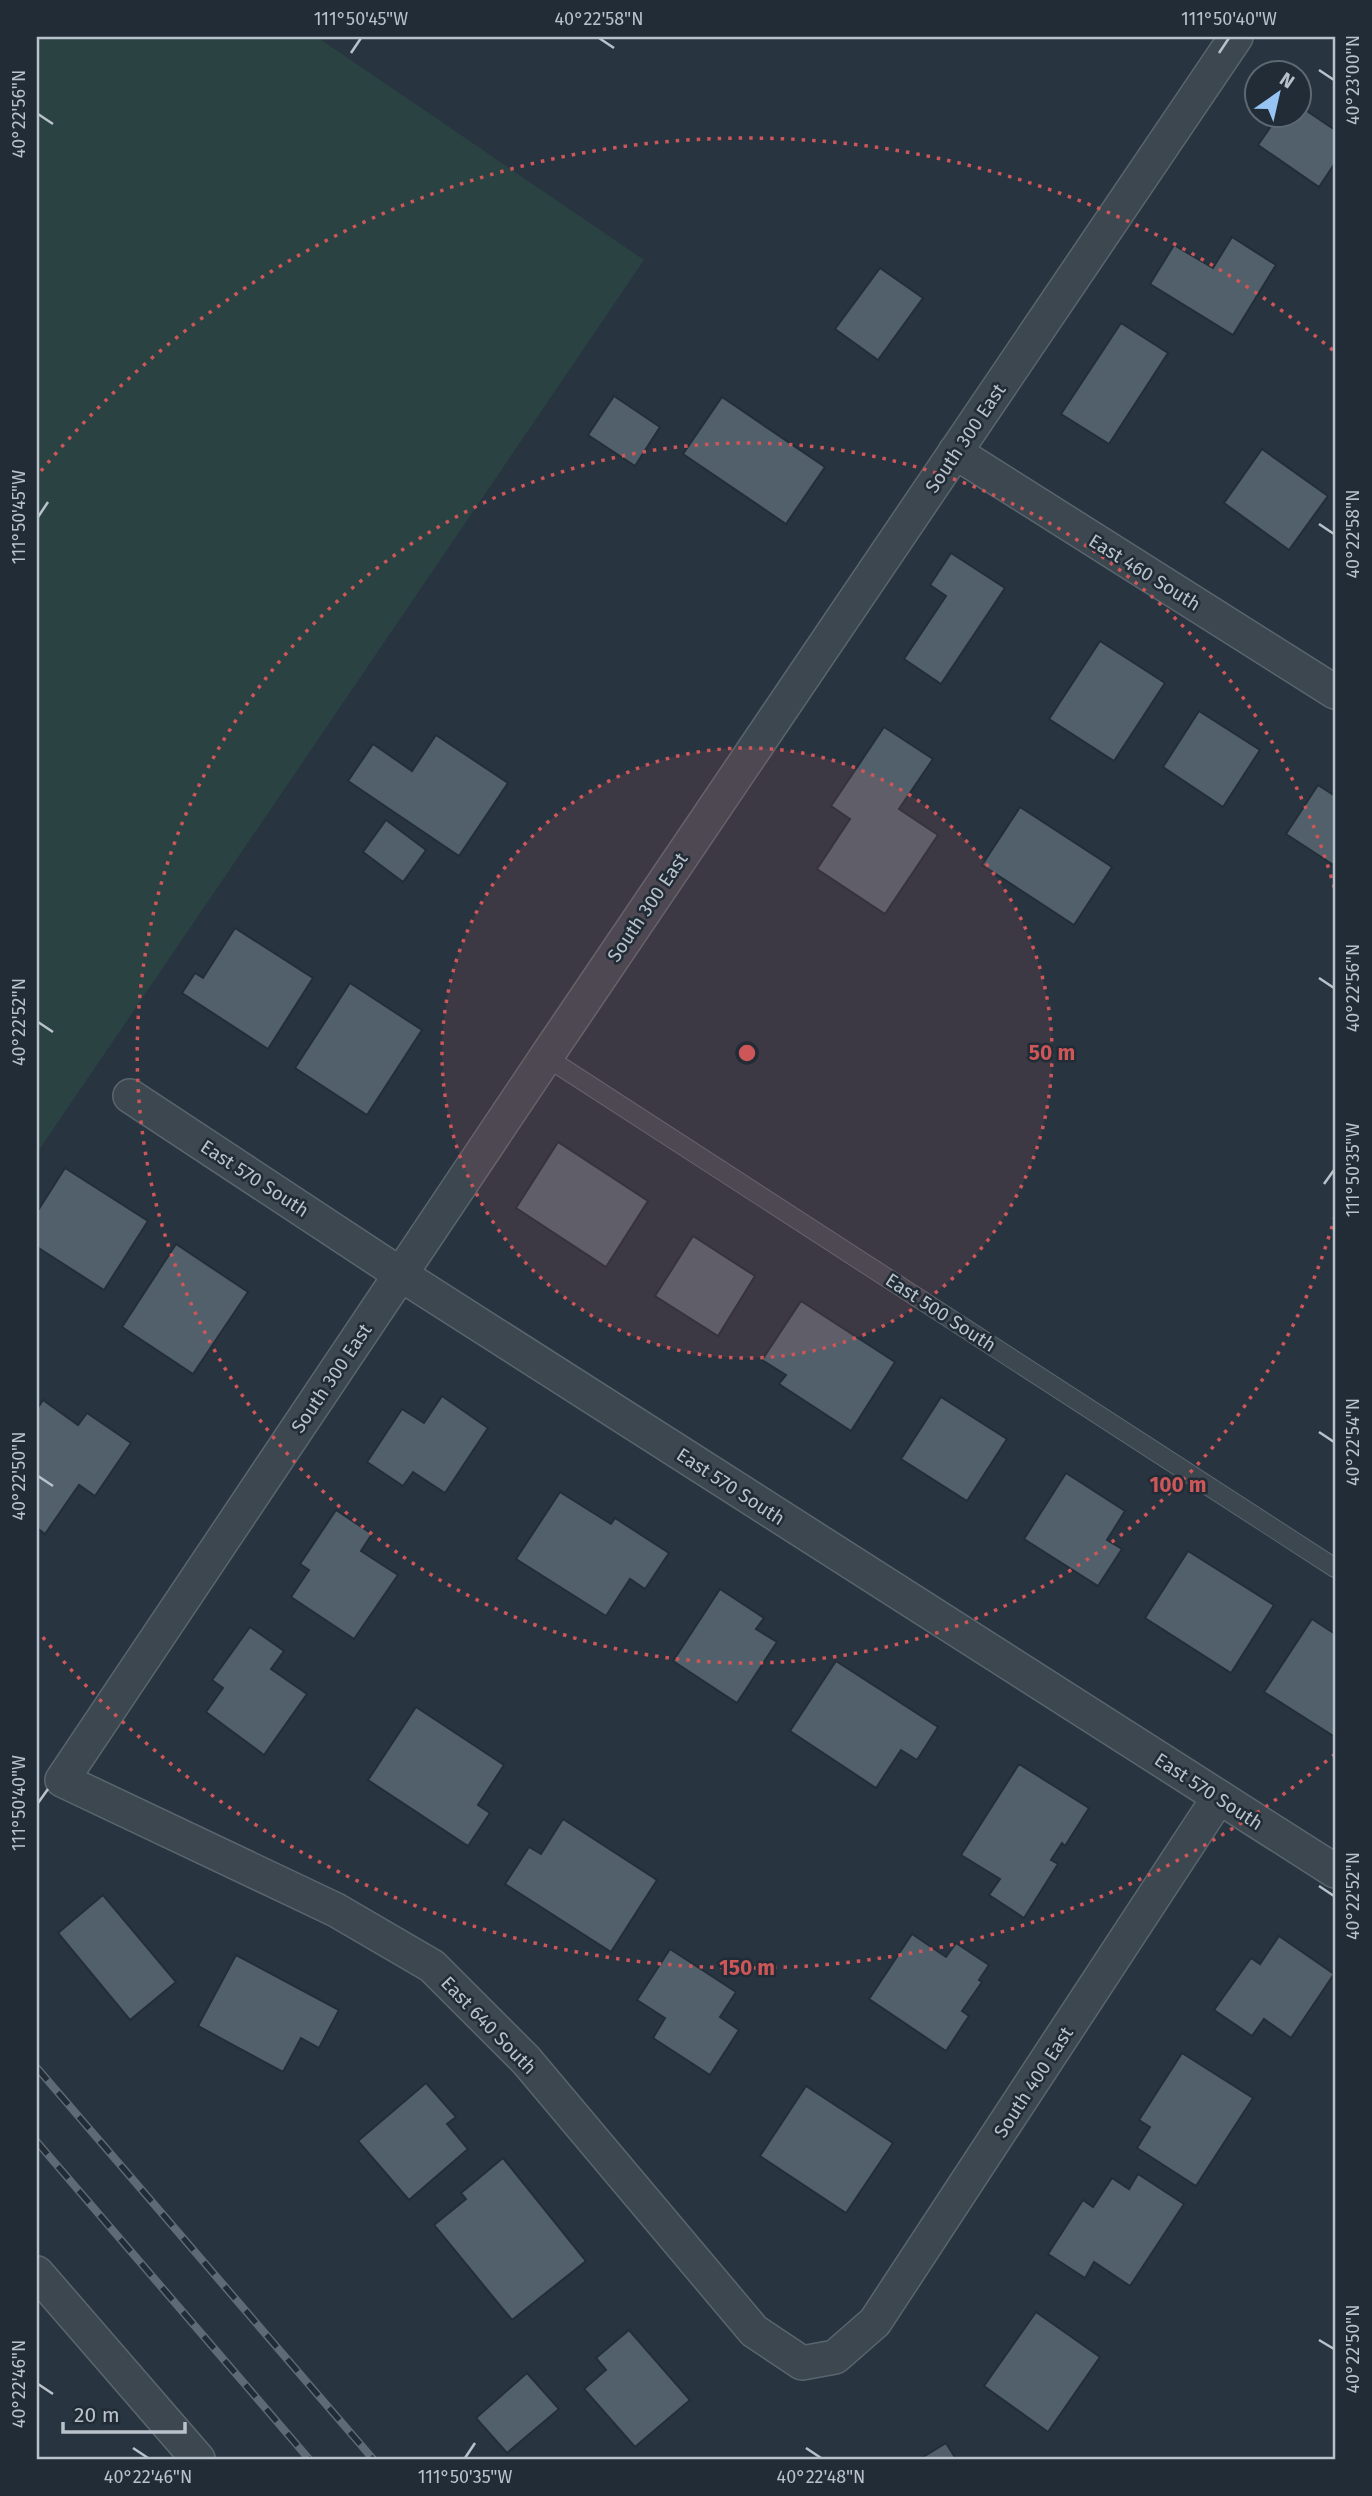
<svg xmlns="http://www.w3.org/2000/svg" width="1372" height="2496" font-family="'Fira Sans',sans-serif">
	<rect width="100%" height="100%" fill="#283541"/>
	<!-- green -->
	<polygon fill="#2a4242" points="37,37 317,37 644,260 37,1153"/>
	<!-- building -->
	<g fill="#51606b" stroke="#232e38" stroke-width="2">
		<polygon points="1298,105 1335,130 1335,163 1319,187 1258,145 1278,116 1298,116"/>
		<polygon points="1232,237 1276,265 1233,335 1150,284 1174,245 1213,268"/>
		<polygon points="880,268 923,298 878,360 835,329"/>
		<polygon points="1121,323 1168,353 1109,444 1061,414"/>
		<polygon points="614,396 660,427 635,466 588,435"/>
		<polygon points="722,397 825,467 786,524 683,454"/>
		<polygon points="1262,449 1328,496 1289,550 1224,503"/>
		<polygon points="951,553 1005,588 941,684 904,659 946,596 930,585"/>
		<polygon points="1100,641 1165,683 1114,761 1049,719"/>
		<polygon points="1199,711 1260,750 1223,807 1163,767"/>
		<polygon points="884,727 933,759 899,809 938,835 885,914 817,869 850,819 831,806"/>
		<polygon points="436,735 508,783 459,856 348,781 373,744 412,771"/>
		<polygon points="1318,785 1335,796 1335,866 1286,834"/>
		<polygon points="1020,807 1112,867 1074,925 982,865"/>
		<polygon points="386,820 426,850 403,882 363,852"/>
		<polygon points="235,928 313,978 268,1049 182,993 195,973 203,978"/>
		<polygon points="350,983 422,1030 367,1115 295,1068"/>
		<polygon points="558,1142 648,1201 606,1267 516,1208"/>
		<polygon points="65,1168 148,1221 104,1290 37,1247 37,1212"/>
		<polygon points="693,1236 755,1276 718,1336 655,1296"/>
		<polygon points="176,1244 248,1292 193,1374 122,1327"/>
		<polygon points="801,1301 895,1362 851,1431 779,1384 786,1375 762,1360"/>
		<polygon points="442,1396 488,1428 445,1493 413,1472 403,1486 367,1462 402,1409 424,1423"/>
		<polygon points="941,1397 1007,1439 967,1501 901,1459"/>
		<polygon points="43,1400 78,1425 87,1413 131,1443 95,1496 79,1485 45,1534 37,1528 37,1409"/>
		<polygon points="1066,1473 1125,1511 1107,1540 1122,1549 1098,1586 1024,1539"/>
		<polygon points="560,1492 611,1524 615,1518 669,1553 645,1589 630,1579 606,1616 516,1559"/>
		<polygon points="336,1510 372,1534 361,1551 398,1575 354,1639 291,1597 309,1570 300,1564"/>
		<polygon points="1188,1551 1274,1605 1231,1673 1145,1618"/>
		<polygon points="720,1589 764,1618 756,1629 777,1642 737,1703 673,1661"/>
		<polygon points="1312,1619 1335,1634 1335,1737 1264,1692"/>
		<polygon points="250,1627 284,1651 271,1669 307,1694 264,1755 206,1712 223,1688 212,1680"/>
		<polygon points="836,1661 938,1727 917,1760 901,1750 876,1788 790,1731"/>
		<polygon points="416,1707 504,1765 478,1805 490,1813 468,1846 368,1780"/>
		<polygon points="1019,1764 1089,1808 1065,1846 1062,1843 1051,1860 1058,1864 1024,1918 989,1895 1000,1879 961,1855"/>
		<polygon points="563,1819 657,1880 611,1952 505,1884 529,1847 541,1854"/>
		<polygon points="103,1895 176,1982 130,2020 58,1933"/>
		<polygon points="912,1934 946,1957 956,1943 989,1965 979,1980 982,1982 962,2011 969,2016 946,2051 869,1999"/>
		<polygon points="1279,1936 1334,1974 1291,2038 1264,2019 1252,2036 1214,2010 1251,1958 1260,1964"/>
		<polygon points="670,1949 736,1992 720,2017 739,2030 710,2075 653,2038 665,2018 637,2000"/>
		<polygon points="236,1955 339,2010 319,2048 301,2038 283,2072 198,2026"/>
		<polygon points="1182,2053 1253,2098 1196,2186 1137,2148 1150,2127 1139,2120"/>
		<polygon points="426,2083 456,2117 447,2124 468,2149 409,2200 358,2141"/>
		<polygon points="806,2086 893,2143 846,2213 760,2156"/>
		<polygon points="503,2158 586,2261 512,2320 434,2225 466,2199 461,2193"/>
		<polygon points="1138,2174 1184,2204 1130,2286 1094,2262 1085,2278 1048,2254 1083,2200 1093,2207 1112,2178 1129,2189"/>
		<polygon points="1036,2312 1100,2357 1048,2432 984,2386"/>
		<polygon points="629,2330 690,2400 635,2447 584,2389 606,2370 596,2358"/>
		<polygon points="527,2373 559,2409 507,2453 476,2418"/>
		<polygon points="946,2443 956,2459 920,2459"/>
	</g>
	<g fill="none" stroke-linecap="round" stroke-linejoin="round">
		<defs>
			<polyline id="service" points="546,1057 1335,1568"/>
			<g id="minor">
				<polyline points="955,452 1335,692"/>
				<polyline points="130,1096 400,1274 1335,1871"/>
				<polyline points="1219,1797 875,2322 835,2357 802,2363 754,2331 526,2060 432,1966 336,1910 62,1780 546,1057 1236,37"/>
				<polyline points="37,2273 198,2459"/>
			</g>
		</defs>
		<!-- service casing -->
		<use href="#service" stroke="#5a656e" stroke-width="20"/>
		<!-- minor casing -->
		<use href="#minor" stroke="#5a656e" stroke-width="36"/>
		<!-- service -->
		<use href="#service" stroke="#3c4750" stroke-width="18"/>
		<!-- minor -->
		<use href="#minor" stroke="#3c4750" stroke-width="33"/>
		<defs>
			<g id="rail">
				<polyline points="37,2068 373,2459"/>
				<polyline points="37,2142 309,2459"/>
			</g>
		</defs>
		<!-- rail casing -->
		<use href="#rail" stroke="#5e6b77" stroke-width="8"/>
		<!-- rail -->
		<use href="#rail" stroke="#212c36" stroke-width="5" stroke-dasharray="16" stroke-linecap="butt"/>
	</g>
	<!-- ticks -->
	<path fill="none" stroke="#b9c2cb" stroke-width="2.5" d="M599 38 614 48M351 53 361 38M1219 53 1229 38M1319 70 1334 80M38 114 53 124M38 517 48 502M1319 524 1334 534M1319 978 1334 988M38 1022 53 1032M1324 1184 1334 1170M1319 1432 1334 1442M38 1476 53 1486M38 1803 48 1789M1319 1886 1334 1896M1319 2340 1334 2349M38 2384 53 2394M133 2448 148 2458M806 2448 821 2458M465 2458 475 2443"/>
	<!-- distance rings -->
	<circle cx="747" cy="1053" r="305" fill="#cd5659" fill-opacity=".12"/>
	<g fill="none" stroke="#cd5659" stroke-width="3.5" stroke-dasharray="3.5 7">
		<circle cx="747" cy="1053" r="305"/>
		<path d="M1335 1216A610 610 0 1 1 1335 890"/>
		<path d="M1335 1754A915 915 0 0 1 41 1635M41 471A915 915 0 0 1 1335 352"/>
	</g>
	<g text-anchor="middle" stroke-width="5" stroke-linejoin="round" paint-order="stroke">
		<!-- street labels -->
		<g font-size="19" fill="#b9c2cb" stroke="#212c36">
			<text transform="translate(965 438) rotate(-56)" y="7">South 300 East</text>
			<text transform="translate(1145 572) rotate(32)" y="7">East 460 South</text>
			<text transform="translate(647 907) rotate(-56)" y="7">South 300 East</text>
			<text transform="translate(255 1178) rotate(33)" y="7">East 570 South</text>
			<text transform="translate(941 1312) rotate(33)" y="7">East 500 South</text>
			<text transform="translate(331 1378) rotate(-56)" y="7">South 300 East</text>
			<text transform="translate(731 1486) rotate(33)" y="7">East 570 South</text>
			<text transform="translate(1209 1791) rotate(33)" y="7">East 570 South</text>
			<text transform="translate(489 2025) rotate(46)" y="7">East 640 South</text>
			<text transform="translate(1033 2082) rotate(-57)" y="7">South 400 East</text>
		</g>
	</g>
	<circle cx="747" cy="1053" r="10" fill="#cd5659" stroke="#212c36" stroke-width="3.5"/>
	<g font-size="21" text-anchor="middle" font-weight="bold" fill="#cd5659" stroke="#212c36" stroke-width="5" stroke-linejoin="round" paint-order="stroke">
		<text x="1052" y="1060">50 m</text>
		<text x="1178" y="1492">100 m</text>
		<text x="747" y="1975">150 m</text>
	</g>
	<!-- border -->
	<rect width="1372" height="2496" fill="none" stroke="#212c36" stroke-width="77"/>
	<!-- north arrow -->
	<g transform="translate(1278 94) rotate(34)"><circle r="33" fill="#212c36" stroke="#5e6872" stroke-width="2"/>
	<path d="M0-5L12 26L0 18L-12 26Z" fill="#96c4f3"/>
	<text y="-10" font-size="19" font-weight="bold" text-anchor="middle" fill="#b9c2cb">N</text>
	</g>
	<!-- scale -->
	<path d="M63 2422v10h122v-10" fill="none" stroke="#b9c2cb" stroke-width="3.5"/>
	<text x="74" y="2422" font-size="21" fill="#b9c2cb" stroke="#212c36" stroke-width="5" paint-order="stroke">20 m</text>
	<rect x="38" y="38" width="1296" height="2420" fill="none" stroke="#b9c2cb" stroke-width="2.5"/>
	<g font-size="18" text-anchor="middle" fill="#b9c2cb">
		<text x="361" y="25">111°50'45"W</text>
		<text x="599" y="25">40°22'58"N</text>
		<text x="1229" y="25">111°50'40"W</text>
		<text transform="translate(1353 80) rotate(-90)" y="6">40°23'00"N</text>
		<text transform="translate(19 114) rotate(-90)" y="6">40°22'56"N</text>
		<text transform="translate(19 517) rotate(-90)" y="6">111°50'45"W</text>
		<text transform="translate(1353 534) rotate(-90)" y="6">40°22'58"N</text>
		<text transform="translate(1353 988) rotate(-90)" y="6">40°22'56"N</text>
		<text transform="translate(19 1022) rotate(-90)" y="6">40°22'52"N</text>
		<text transform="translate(1353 1170) rotate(-90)" y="6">111°50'35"W</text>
		<text transform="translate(1353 1442) rotate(-90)" y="6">40°22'54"N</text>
		<text transform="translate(19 1476) rotate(-90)" y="6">40°22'50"N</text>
		<text transform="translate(19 1803) rotate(-90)" y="6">111°50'40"W</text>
		<text transform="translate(1353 1896) rotate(-90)" y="6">40°22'52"N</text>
		<text transform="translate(1353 2349) rotate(-90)" y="6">40°22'50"N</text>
		<text transform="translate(19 2384) rotate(-90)" y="6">40°22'46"N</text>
		<text x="148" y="2483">40°22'46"N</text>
		<text x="465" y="2483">111°50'35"W</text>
		<text x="821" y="2483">40°22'48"N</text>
	</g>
</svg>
